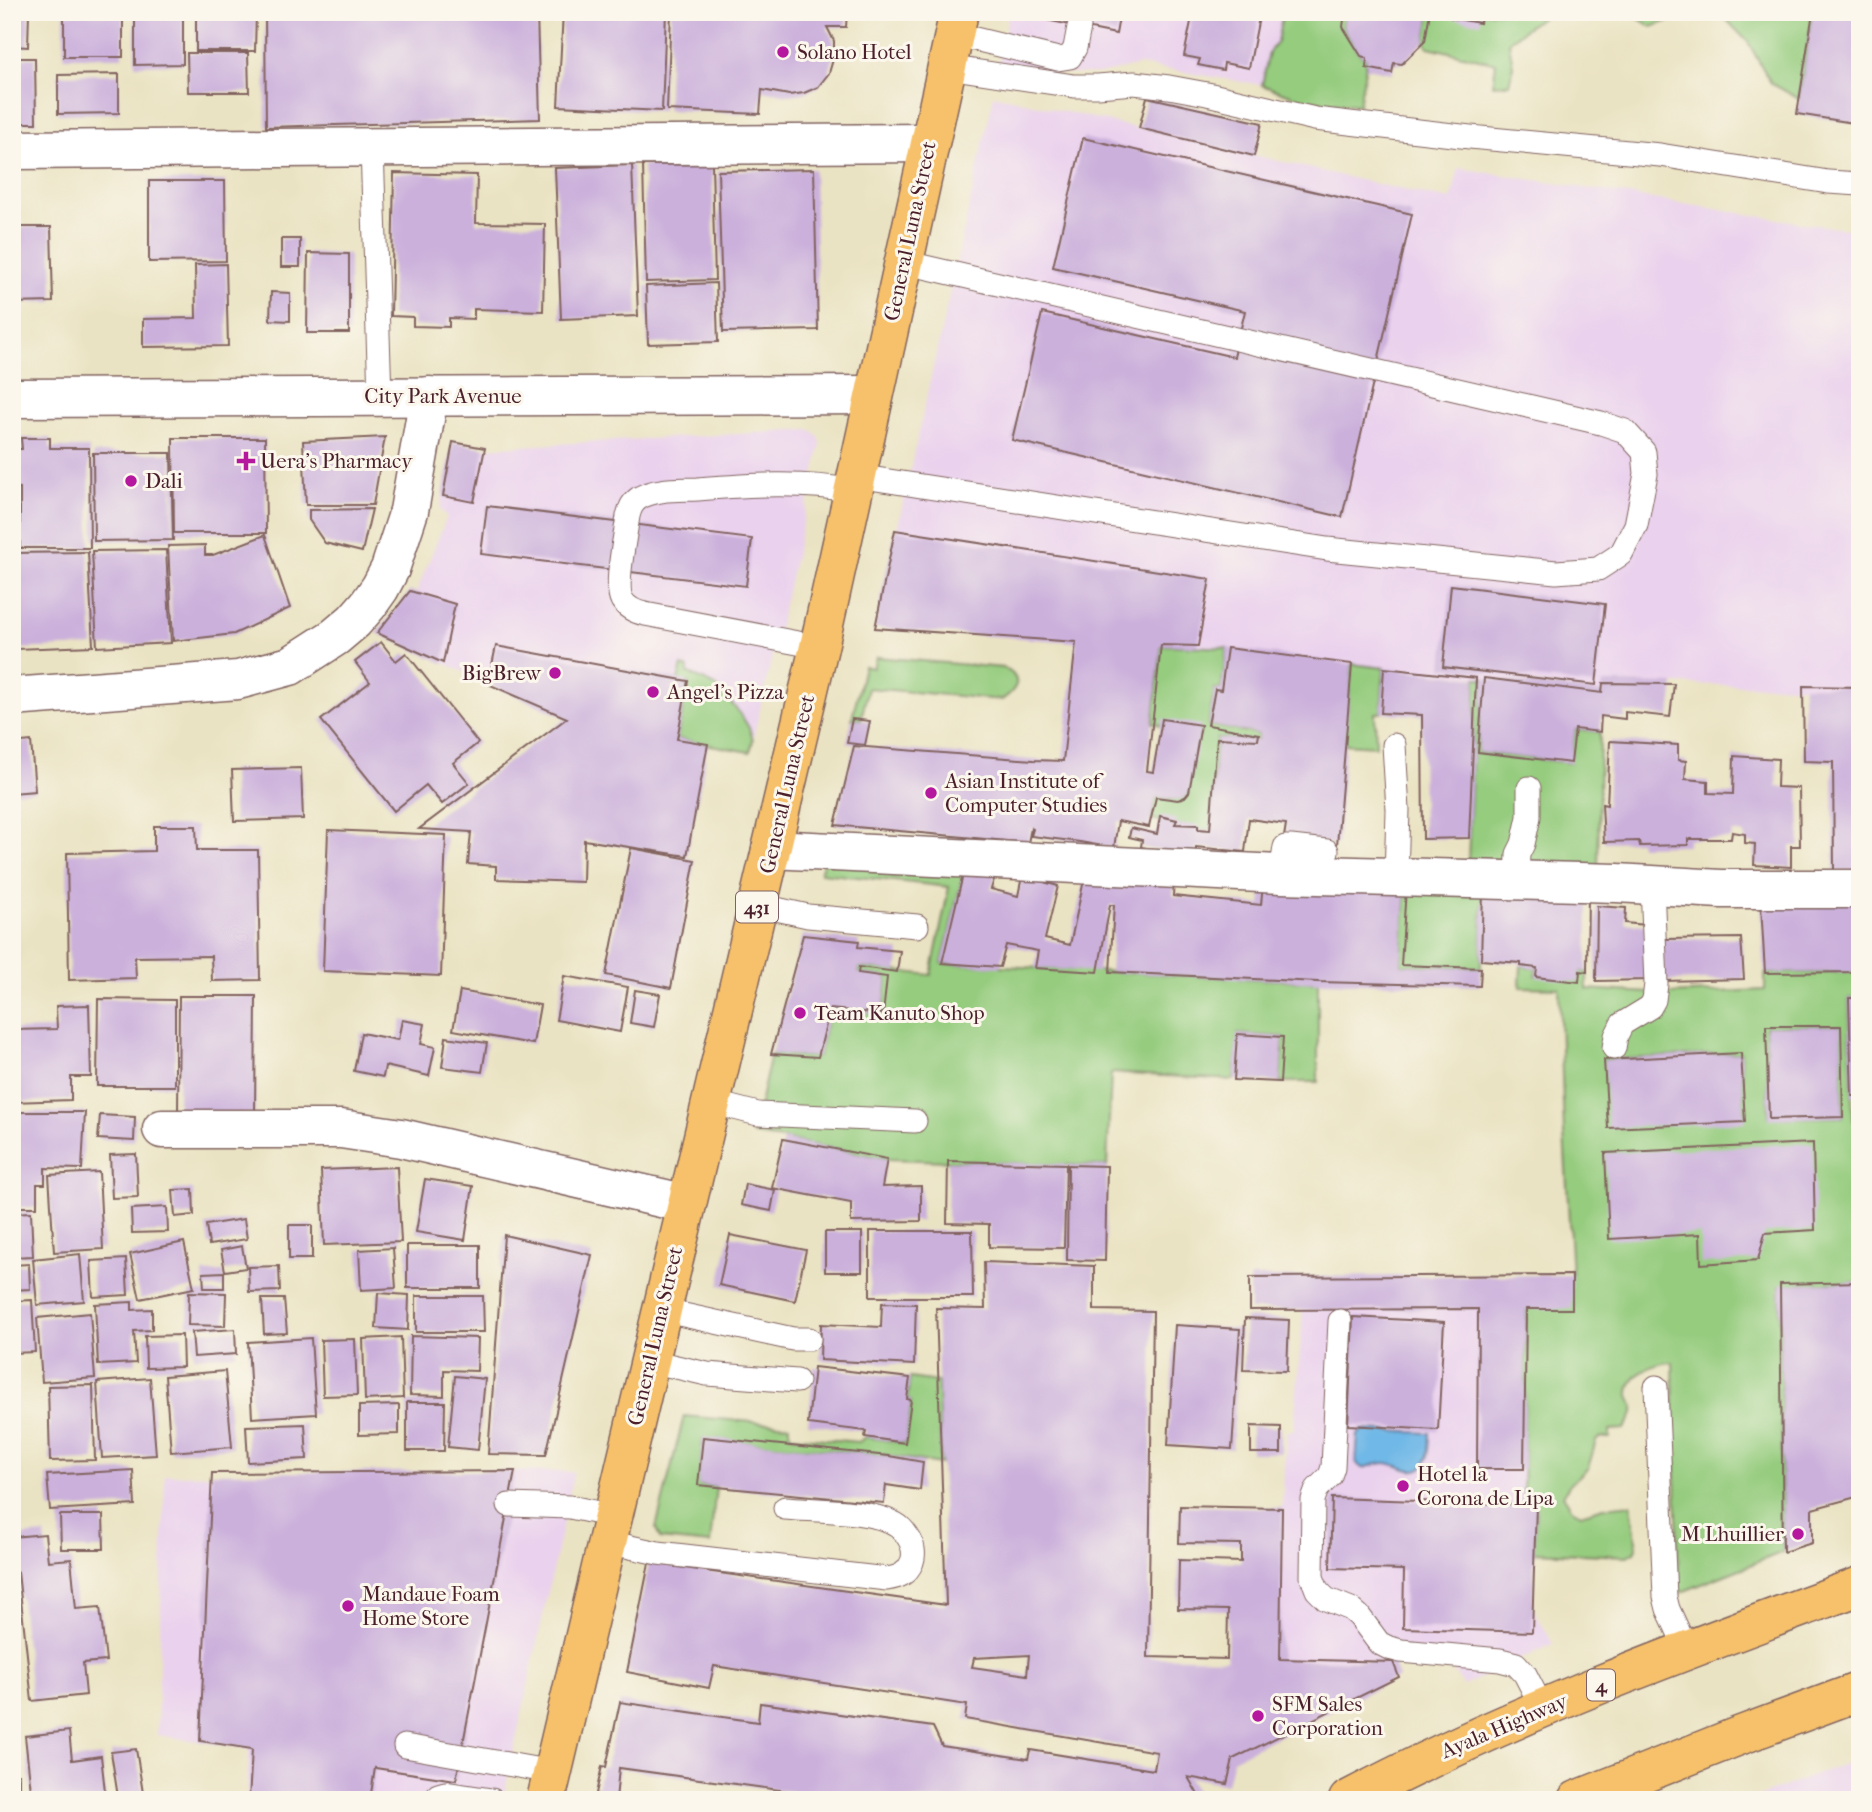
<svg xmlns="http://www.w3.org/2000/svg" width="1872" height="1812" font-family="'IM FELL French Canon',serif">
	<rect width="100%" height="100%" fill="#fbf7ec"/>
	<filter id="ink" filterUnits="userSpaceOnUse"><feTurbulence type="fractalNoise" baseFrequency=".0143" numOctaves="2"/><feDisplacementMap in="SourceGraphic" scale="14" xChannelSelector="R" yChannelSelector="G"/><feConvolveMatrix kernelMatrix="1 2 1 2 8 2 1 2 1" color-interpolation-filters="sRGB"/></filter>
	<filter id="wash" filterUnits="userSpaceOnUse"><feTurbulence type="fractalNoise" baseFrequency=".00686" numOctaves="4" result="noise"/><feDisplacementMap in="SourceGraphic" scale="28" xChannelSelector="R" yChannelSelector="G"/><feGaussianBlur stdDeviation="1.57" result="paint"/><feColorMatrix in="noise" values="0 0 0 0 0 0 0 0 0 0 0 0 0 0 0 0 0 1.4 0 .05"/><feComposite in="paint" operator="in"/></filter>
	<g filter="url(#wash)">
		<rect width="100%" height="100%" fill="#eae3c3"/>
		<!-- built -->
		<g fill="#ead1ed">
			<polygon points="1009,12 1283,12 1277,42 1268,52 1262,85 1140,65 1099,74 1070,74 999,63"/>
			<polygon points="994,95 1394,188 1451,200 1459,168 1809,224 1860,231 1860,687 1604,683 1602,693 1535,683 1384,668 1227,648 1198,646 1076,642 875,628"/>
			<polygon points="809,430 815,433 819,437 821,444 750,752 567,718 377,633 410,591 416,593 447,517 440,509 453,442 485,448"/>
			<polygon points="1526,1309 1523,1503 1536,1505 1533,1608 1553,1644 1463,1686 1449,1664 1441,1662 1280,1659 1282,1508 1285,1453 1287,1431 1294,1431 1303,1310"/>
			<polygon points="515,1471 574,1472 503,1800 247,1800 249,1749 157,1735 165,1475"/>
			<polygon points="1860,1758 1860,1800 1750,1800"/>
		</g>
		<!-- green -->
		<g fill="#95cc7e" stroke="#707654" stroke-width="2" fill-rule="evenodd">
			<polygon points="1283,12 1345,12 1343,27 1361,56 1367,58 1359,105 1305,100 1262,85 1269,52 1277,42"/>
			<polygon points="1430,12 1552,12 1531,24 1509,42 1513,67 1509,84 1493,85 1496,63 1428,47 1425,41"/>
			<polygon points="1628,12 1712,12 1682,16 1652,27"/>
			<polygon points="1719,12 1813,12 1799,99 1771,83 1748,42"/>
			<path d="M1161 645 1227 648 1221 690 1215 689 1208 725 1259 734 1258 740 1217 738 1210 830 1198 829 1151 819 1156 797C1169 799 1180 804 1189 792L1161 725 1153 723Z"/>
			<path d="M876 657 1004 668C1024 679 1017 689 1002 700L868 688 861 720 852 719 864 666 873 668Z"/>
			<polygon points="1352,664 1384,668 1381,713 1375,713 1376,746 1344,744"/>
			<polygon points="682,666 688,668 688,673 716,686 740,713 749,728 753,740 750,752 677,739 688,682 678,680"/>
			<polygon points="1476,678 1484,678 1478,752 1570,763 1575,729 1600,732 1598,871 1468,861"/>
			<polygon points="824,861 965,866 942,963 1318,982 1318,1082 1280,1082 1283,1037 1238,1034 1234,1080 1111,1073 1107,1166 887,1159 783,1139 753,1135 771,1054 818,1057 830,1009 883,1014 887,977 858,973 859,967 931,975 949,887 820,873"/>
			<polygon points="1406,888 1483,890 1481,968 1401,965"/>
			<path d="M1521 966 1537 968 1536 976 1580 971 1587 972V989L1665 994 1765 990V973L1860 972V998H1849L1853 1121H1860V1282L1780 1285 1783 1552 1679 1593 1673 1362C1656 1363 1631 1372 1629 1392 1629 1401 1629 1395 1632 1403 1636 1413 1630 1421 1624 1429L1610 1430V1438H1599L1596 1441 1588 1468 1570 1484 1563 1495 1572 1509 1581 1514 1604 1507 1631 1504 1637 1548 1635 1552 1627 1556 1534 1552 1536 1505 1523 1504 1526 1309 1572 1275 1564 1133 1559 988 1520 987ZM1766 1026H1840L1843 1117 1769 1118ZM1741 1053 1744 1121 1604 1060Z"/>
			<polygon points="910,1378 938,1382 941,1464 889,1456 703,1438 699,1485 716,1487 710,1544 660,1539 656,1528 684,1416 790,1425 790,1436 859,1442 865,1437 905,1443 911,1401 907,1399"/>
		</g>
		<!-- water -->
		<path fill="#6fb8e7" stroke="#5c6c89" stroke-width="2" d="M1362 1430 1430 1433C1429 1449 1431 1476 1407 1469 1400 1467 1392 1463 1385 1463 1377 1463 1369 1467 1362 1468L1356 1463 1358 1435Z"/>
		<g id="blocks">
			<!-- building -->
			<g fill="#cbb0db" fill-rule="evenodd">
				<polygon points="12,12 29,12 28,47 12,46"/>
				<polygon points="196,12 256,12 255,51 196,51"/>
				<polygon points="265,12 537,12 540,119 266,127"/>
				<polygon points="563,12 666,12 662,111 558,106"/>
				<polygon points="671,12 847,12 846,27 827,27 834,41 834,56 829,73 818,87 804,93 789,95 762,90 760,114 667,110"/>
				<polygon points="1026,12 1120,12 1116,34 1026,16"/>
				<polygon points="1193,12 1260,12 1249,68 1224,63 1223,70 1198,65 1200,59 1184,56"/>
				<polygon points="1345,12 1430,12 1425,41 1402,64 1394,63 1392,73 1366,68 1367,58 1361,56 1343,27"/>
				<polygon points="1452,12 1482,12 1480,23 1451,18"/>
				<polygon points="1813,12 1860,12 1860,124 1797,114"/>
				<rect x="64" y="14" width="59" height="43"/>
				<polygon points="135,14 183,14 183,64 135,65"/>
				<polygon points="187,53 248,53 249,92 188,92"/>
				<polygon points="12,58 35,58 36,123 12,123"/>
				<polygon points="119,74 119,113 58,114 58,75"/>
				<polygon points="1147,97 1262,123 1254,156 1139,128"/>
				<polygon points="1083,138 1412,214 1342,517 1012,440 1042,313 1234,357 1245,311 1053,267"/>
				<polygon points="712,164 715,280 646,282 643,165"/>
				<polygon points="632,165 638,316 561,319 555,168"/>
				<polygon points="814,169 818,330 723,332 718,171"/>
				<polygon points="394,173 477,175 476,223 545,224 543,311 474,309 474,319 449,318 449,327 413,326 413,317 391,316"/>
				<polygon points="149,181 225,181 226,261 149,262"/>
				<polygon points="12,227 51,227 53,302 12,303"/>
				<rect x="281" y="239" width="19" height="28"/>
				<polygon points="308,253 349,254 349,333 307,333"/>
				<polygon points="226,264 228,346 143,347 143,319 196,318 195,265"/>
				<polygon points="716,283 718,342 648,344 646,286"/>
				<polygon points="271,292 290,293 290,321 270,320"/>
				<polygon points="385,437 373,505 306,505 303,441"/>
				<polygon points="21,438 50,438 50,448 89,448 90,548 20,548 20,488 12,487 12,449 22,449"/>
				<polygon points="173,438 265,438 266,533 174,533"/>
				<polygon points="453,442 485,448 474,502 443,496"/>
				<polygon points="93,453 171,453 173,540 94,541"/>
				<polygon points="487,506 752,539 746,586 481,554"/>
				<polygon points="372,509 362,552 325,543 309,520 309,510"/>
				<polygon points="895,530 1210,579 1198,646 1161,645 1147,771 1153,772 1162,719 1201,725 1189,792 1185,797 1178,800 1156,797 1149,827 1118,821 1114,848 1080,842 1031,836 1033,829 1031,828 1028,843 835,825 854,746 1033,760 1063,761 1076,642 875,628"/>
				<polygon points="265,535 290,608 234,634 173,641 168,546 205,545 205,555 213,555"/>
				<polygon points="166,550 171,643 97,647 92,551"/>
				<polygon points="88,552 93,646 16,649 12,553"/>
				<polygon points="1451,585 1605,604 1596,685 1443,667"/>
				<polygon points="410,591 455,604 443,663 377,633"/>
				<polygon points="381,642 396,661 406,653 478,743 453,763 469,783 442,804 426,785 394,811 321,720 370,682 355,662"/>
				<polygon points="496,646 688,681 677,739 708,744 687,856 584,840 583,882 496,879 496,866 468,864 471,832 419,829 567,718 488,684"/>
				<polygon points="1227,648 1352,664 1337,845 1284,837 1286,824 1249,819 1245,852 1196,847 1196,855 1174,853 1141,847 1142,840 1129,837 1131,828 1157,834 1160,816 1177,820 1175,824 1198,825 1198,829 1210,830 1217,738 1258,740 1259,734 1208,725 1215,689 1221,690"/>
				<polygon points="1384,668 1476,678 1469,838 1423,839 1422,715 1381,713"/>
				<polygon points="1484,678 1602,693 1603,683 1674,684 1670,717 1625,712 1625,719 1601,716 1600,732 1575,729 1571,763 1478,752"/>
				<polygon points="1803,686 1860,687 1860,871 1834,871 1833,762 1804,761"/>
				<polygon points="852,719 870,721 865,745 847,743"/>
				<polygon points="31,741 35,791 12,793 12,743"/>
				<polygon points="1610,741 1678,745 1678,760 1686,761 1685,779 1708,781 1708,793 1733,794 1734,756 1778,759 1777,787 1799,788 1800,846 1791,846 1791,867 1754,865 1755,844 1745,843 1745,834 1732,832 1731,839 1688,839 1688,845 1640,846 1639,841 1604,842 1602,804 1607,805"/>
				<polygon points="301,768 303,819 234,821 232,770"/>
				<polygon points="154,826 196,826 197,850 258,850 260,980 212,981 211,956 135,957 136,978 69,980 67,853 154,851"/>
				<polygon points="328,830 446,835 441,976 323,971"/>
				<polygon points="631,848 695,860 671,988 606,975"/>
				<polygon points="965,866 996,873 991,889 1018,896 1022,876 1058,886 1045,939 1070,945 1084,880 1174,882 1173,896 1261,905 1263,884 1406,888 1401,965 1481,968 1480,986 1318,982 1110,972 1114,905 1110,905 1098,972 1035,968 1038,951 1006,945 1000,967 942,963"/>
				<polygon points="1483,890 1588,893 1587,972 1580,971 1579,982 1536,977 1537,968 1521,966 1521,963 1481,960"/>
				<polygon points="1860,901 1860,972 1765,973 1761,905"/>
				<polygon points="1597,906 1626,908 1625,923 1645,925 1648,980 1596,981"/>
				<polygon points="803,935 859,941 858,947 900,951 897,972 859,967 858,973 887,977 883,1014 830,1009 818,1057 771,1054"/>
				<polygon points="1741,938 1744,979 1664,981 1662,939"/>
				<polygon points="564,976 628,987 620,1032 556,1020"/>
				<polygon points="635,990 660,994 654,1027 630,1023"/>
				<polygon points="460,991 540,1005 533,1044 453,1030"/>
				<polygon points="179,996 256,996 255,1114 178,1114"/>
				<polygon points="1849,998 1860,998 1860,1096 1852,1096"/>
				<polygon points="98,999 175,1000 175,1086 97,1086"/>
				<polygon points="89,1005 91,1077 71,1077 71,1100 12,1102 12,1030 57,1029 56,1006"/>
				<polygon points="402,1020 425,1024 421,1044 435,1047 429,1076 385,1066 383,1077 354,1071 361,1033 398,1040"/>
				<polygon points="1766,1026 1841,1026 1843,1117 1769,1119"/>
				<polygon points="1237,1034 1283,1037 1280,1082 1234,1080"/>
				<polygon points="446,1037 487,1043 482,1072 442,1067"/>
				<polygon points="1741,1053 1745,1122 1608,1128 1604,1060"/>
				<polygon points="12,1112 85,1112 82,1169 45,1168 45,1184 37,1184 37,1207 12,1207"/>
				<polygon points="100,1115 135,1117 134,1141 98,1139"/>
				<polygon points="783,1139 887,1159 882,1187 921,1186 921,1221 851,1222 851,1203 772,1188"/>
				<polygon points="1813,1143 1815,1230 1765,1233 1758,1260 1701,1264 1700,1234 1609,1239 1605,1153"/>
				<polygon points="136,1154 138,1197 112,1198 110,1155"/>
				<polygon points="948,1161 1066,1164 1064,1248 989,1247 989,1224 947,1223"/>
				<polygon points="1068,1165 1107,1166 1105,1261 1067,1260"/>
				<polygon points="397,1167 401,1242 324,1245 321,1170"/>
				<polygon points="99,1172 103,1249 54,1252 49,1175"/>
				<polygon points="425,1179 473,1186 465,1240 416,1232"/>
				<polygon points="745,1184 775,1190 771,1211 741,1205"/>
				<polygon points="193,1189 194,1215 175,1217 173,1190"/>
				<polygon points="167,1207 168,1232 132,1233 131,1209"/>
				<polygon points="31,1212 33,1256 12,1257 12,1213"/>
				<polygon points="244,1219 247,1239 209,1245 206,1225"/>
				<rect x="289" y="1225" width="23" height="34"/>
				<polygon points="870,1231 972,1231 973,1297 870,1297"/>
				<rect x="825" y="1232" width="37" height="40"/>
				<polygon points="504,1235 592,1255 546,1455 488,1454"/>
				<polygon points="730,1235 806,1250 795,1301 719,1285"/>
				<polygon points="184,1242 194,1288 140,1299 130,1254"/>
				<rect x="407" y="1245" width="73" height="43"/>
				<polygon points="242,1246 246,1268 225,1271 221,1250"/>
				<polygon points="393,1248 396,1288 361,1290 359,1250"/>
				<polygon points="80,1254 84,1301 37,1305 33,1259"/>
				<polygon points="126,1259 128,1295 93,1297 91,1261"/>
				<path d="M984 1262 1094 1266V1310L1153 1311 1148 1657 1227 1659 1228 1610 1178 1609 1179 1560 1241 1562V1544L1179 1543 1180 1506 1282 1508 1280 1659 1393 1662 1399 1677 1233 1759 1227 1784 1188 1777 1201 1800H852L619 1768 616 1800 595 1798 602 1766 606 1767 620 1702 758 1722 760 1703 933 1727 942 1746 1028 1759 1030 1750 1154 1770 1157 1752 965 1719 967 1705 714 1666 709 1688 627 1672 649 1563 946 1605 936 1308 985 1309ZM1029 1655 1027 1675 972 1667 974 1658Z"/>
				<polygon points="29,1264 30,1289 12,1290 12,1265"/>
				<polygon points="279,1266 280,1291 249,1292 248,1267"/>
				<polygon points="224,1272 224,1288 204,1288 203,1273"/>
				<polygon points="1572,1275 1572,1309 1526,1309 1524,1469 1477,1469 1478,1309 1250,1310 1250,1277"/>
				<polygon points="1860,1282 1860,1496 1812,1509 1812,1543 1783,1552 1780,1284"/>
				<polygon points="189,1292 226,1293 225,1326 188,1325"/>
				<polygon points="378,1293 409,1295 408,1330 376,1328"/>
				<polygon points="416,1296 483,1296 484,1332 416,1332"/>
				<polygon points="262,1299 284,1299 287,1333 264,1334"/>
				<polygon points="32,1300 35,1352 12,1353 12,1301"/>
				<polygon points="132,1302 132,1310 152,1309 152,1330 134,1331 136,1363 98,1365 95,1304"/>
				<polygon points="882,1303 916,1304 914,1365 820,1360 821,1324 881,1327"/>
				<polygon points="90,1313 95,1378 42,1382 37,1318"/>
				<polygon points="1353,1317 1444,1322 1438,1430 1348,1425"/>
				<polygon points="1245,1318 1289,1320 1287,1371 1243,1370"/>
				<polygon points="1175,1325 1240,1329 1232,1449 1168,1445"/>
				<polygon points="235,1329 236,1354 194,1357 192,1332"/>
				<polygon points="182,1335 183,1367 146,1368 145,1336"/>
				<polygon points="411,1336 478,1338 477,1371 444,1370 444,1396 410,1395"/>
				<polygon points="401,1337 403,1398 365,1400 363,1339"/>
				<polygon points="311,1338 316,1414 252,1418 248,1342"/>
				<polygon points="355,1339 357,1395 323,1396 321,1340"/>
				<polygon points="814,1367 910,1378 907,1399 911,1400 905,1443 865,1437 866,1431 808,1424"/>
				<polygon points="225,1371 232,1447 171,1452 165,1376"/>
				<polygon points="455,1376 485,1379 478,1450 448,1447"/>
				<polygon points="150,1378 156,1455 102,1458 97,1382"/>
				<polygon points="93,1385 95,1460 50,1461 48,1386"/>
				<polygon points="407,1402 445,1402 444,1451 407,1451"/>
				<polygon points="399,1405 399,1434 359,1435 359,1406"/>
				<polygon points="305,1424 307,1459 248,1462 246,1426"/>
				<polygon points="1251,1426 1281,1427 1281,1453 1251,1453"/>
				<polygon points="703,1437 889,1456 923,1462 920,1490 886,1485 884,1503 698,1485"/>
				<polygon points="133,1470 135,1505 50,1510 47,1475"/>
				<polygon points="515,1471 456,1780 375,1768 370,1800 249,1800 252,1749 200,1741 212,1473"/>
				<polygon points="1332,1498 1536,1505 1532,1632 1403,1628 1404,1570 1330,1568"/>
				<polygon points="60,1515 103,1515 104,1549 61,1549"/>
				<polygon points="45,1534 48,1561 71,1559 76,1609 100,1607 106,1661 83,1663 86,1695 32,1701 18,1572 12,1573 12,1537"/>
				<polygon points="69,1731 72,1760 101,1756 106,1800 32,1800 25,1736"/>
				<polygon points="136,1749 143,1793 118,1797 111,1752"/>
				<rect x="12" y="1774" width="7" height="26"/>
			</g>
		</g>
	</g>
	<g filter="url(#ink)">
		<use href="#blocks" fill-opacity="0" stroke="#826460" stroke-width="2"/>
		<g fill="none" stroke-linecap="round" stroke-linejoin="round">
			<defs>
				<g id="service">
					<polyline points="954,34 1058,59 1070,57 1075,48 1079,27"/>
					<polyline points="947,67 1074,86 1098,86 1134,83 1169,87 1207,94 1315,119 1470,137 1660,155 1828,182 1860,184"/>
					<polyline points="372,147 380,396"/>
					<polyline points="857,476 1327,549 1556,572 1598,569 1621,554 1636,525 1646,474 1644,452 1625,431 1601,423 903,262"/>
					<path d="M819 647 645 614C636 612 627 608 622 600 614 586 626 533 628 516 630 508 632 503 639 498 656 488 679 490 698 489 750 485 802 481 854 491"/>
					<polyline points="1394,745 1398,810 1396,877"/>
					<polyline points="1281,874 1285,847 1291,847 1327,851"/>
					<polyline points="1517,880 1518,854 1523,844 1529,817 1529,788"/>
					<polyline points="758,905 808,916 917,926"/>
					<polyline points="1614,1048 1616,1036 1622,1024 1650,1007 1654,1000 1656,984 1652,884"/>
					<polyline points="711,1102 758,1114 915,1121"/>
					<polyline points="661,1310 793,1339 809,1339"/>
					<polyline points="1340,1321 1333,1467 1330,1476 1317,1489 1313,1500 1312,1577 1317,1590 1326,1599 1351,1609 1359,1616 1379,1643 1389,1648 1401,1651 1500,1660 1516,1664 1525,1674 1543,1709"/>
					<polyline points="650,1361 707,1374 797,1381"/>
					<polyline points="1656,1387 1665,1597 1668,1609 1687,1650"/>
					<polyline points="509,1505 570,1507 613,1516"/>
					<path d="M607 1542 658 1553 887 1579C899 1577 907 1574 912 1562 915 1554 913 1544 908 1537 906 1534 904 1531 901 1528 880 1509 814 1511 785 1508"/>
					<polyline points="405,1746 552,1772"/>
					<polyline points="434,1800 438,1795 445,1793 492,1800"/>
				</g>
				<g id="minor">
					<polyline points="12,150 929,143"/>
					<polyline points="12,398 874,395"/>
					<polyline points="12,697 238,680 290,666 335,637 354,621 368,605 380,588 390,569 409,511 429,396"/>
					<polyline points="771,849 1281,874 1617,883 1721,889 1860,889"/>
					<polyline points="162,1129 341,1129 401,1138 687,1204"/>
				</g>
				<polyline id="primary" points="546,1800 819,647 959,12"/>
				<g id="trunk">
					<path d="M1348 1800C1511 1714 1687 1649 1860 1586"/>
					<polyline points="1577,1800 1736,1737 1860,1691"/>
				</g>
			</defs>
			<!-- service casing -->
			<use href="#service" stroke="#826460" stroke-width="25"/>
			<!-- minor casing -->
			<use href="#minor" stroke="#826460" stroke-width="41"/>
			<!-- primary casing -->
			<use href="#primary" stroke="#826460" stroke-width="41"/>
			<!-- trunk casing -->
			<use href="#trunk" stroke="#826460" stroke-width="41"/>
			<!-- service -->
			<use href="#service" stroke="#fff" stroke-width="23"/>
			<!-- minor -->
			<use href="#minor" stroke="#fff" stroke-width="38"/>
			<!-- primary -->
			<use href="#primary" stroke="#f6c16b" stroke-width="38"/>
			<!-- trunk -->
			<use href="#trunk" stroke="#f6c16b" stroke-width="38"/>
		</g>
	</g>
	<!-- markers -->
	<g fill="#b5179e" stroke="#fbf7ec" stroke-width="2.5">
		<circle cx="783" cy="52" r="7"/>
		<path d="M242.5 450.5h7v7h7v7h-7v7h-7v-7h-7v-7h7z"/>
		<circle cx="131" cy="481" r="7"/>
		<circle cx="555" cy="673" r="7"/>
		<circle cx="653" cy="692" r="7"/>
		<circle cx="931" cy="793" r="7"/>
		<circle cx="800" cy="1013" r="7"/>
		<circle cx="1403" cy="1486" r="7"/>
		<circle cx="1798" cy="1534" r="7"/>
		<circle cx="348" cy="1606" r="7"/>
		<circle cx="1258" cy="1716" r="7"/>
	</g>
	<g text-anchor="middle" stroke-width="6" stroke-linejoin="round" paint-order="stroke">
		<!-- shield labels -->
		<g fill="#fbf7ec" stroke="#7f6065" stroke-width="2">
			<rect x="736" y="891.5" width="42" height="31" rx="5"/>
			<rect x="1587" y="1669.5" width="28" height="31" rx="5"/>
		</g>
		<g font-size="19" font-weight="bold" fill="#4a1f2b">
			<text x="757" y="914">431</text>
			<text x="1601" y="1692">4</text>
		</g>
		<!-- poi labels -->
		<g font-size="21" fill="#4a1f2b" stroke="#fbf7ec" text-anchor="start">
			<text x="797" y="59">Solano Hotel</text>
			<text x="260" y="468">Uera's Pharmacy</text>
			<text x="145" y="488">Dali</text>
			<text x="541" y="680" text-anchor="end">BigBrew</text>
			<text x="667" y="699">Angel's Pizza</text>
			<text x="945" y="788">Asian Institute of<tspan x="945" dy="24">Computer Studies</tspan></text>
			<text x="814" y="1020">Team Kanuto Shop</text>
			<text x="1417" y="1481">Hotel la<tspan x="1417" dy="24">Corona de Lipa</tspan></text>
			<text x="1784" y="1541" text-anchor="end">M Lhuillier</text>
			<text x="362" y="1601">Mandaue Foam<tspan x="362" dy="24">Home Store</tspan></text>
			<text x="1272" y="1711">SFM Sales<tspan x="1272" dy="24">Corporation</tspan></text>
		</g>
		<!-- street labels -->
		<g font-size="21" fill="#4a1f2b" stroke="#fbf7ec">
			<text transform="translate(910 231) rotate(-78)" y="7">General Luna Street</text>
			<text x="443" y="403">City Park Avenue</text>
			<text transform="translate(787 784) rotate(-77)" y="7">General Luna Street</text>
			<text transform="translate(655 1336) rotate(-77)" y="7">General Luna Street</text>
			<text transform="translate(1504 1726) rotate(-23)" y="7">Ayala Highway</text>
		</g>
	</g>
	<!-- margin -->
	<rect width="1872" height="1812" fill="none" stroke="#fbf7ec" stroke-width="42"/>
</svg>
